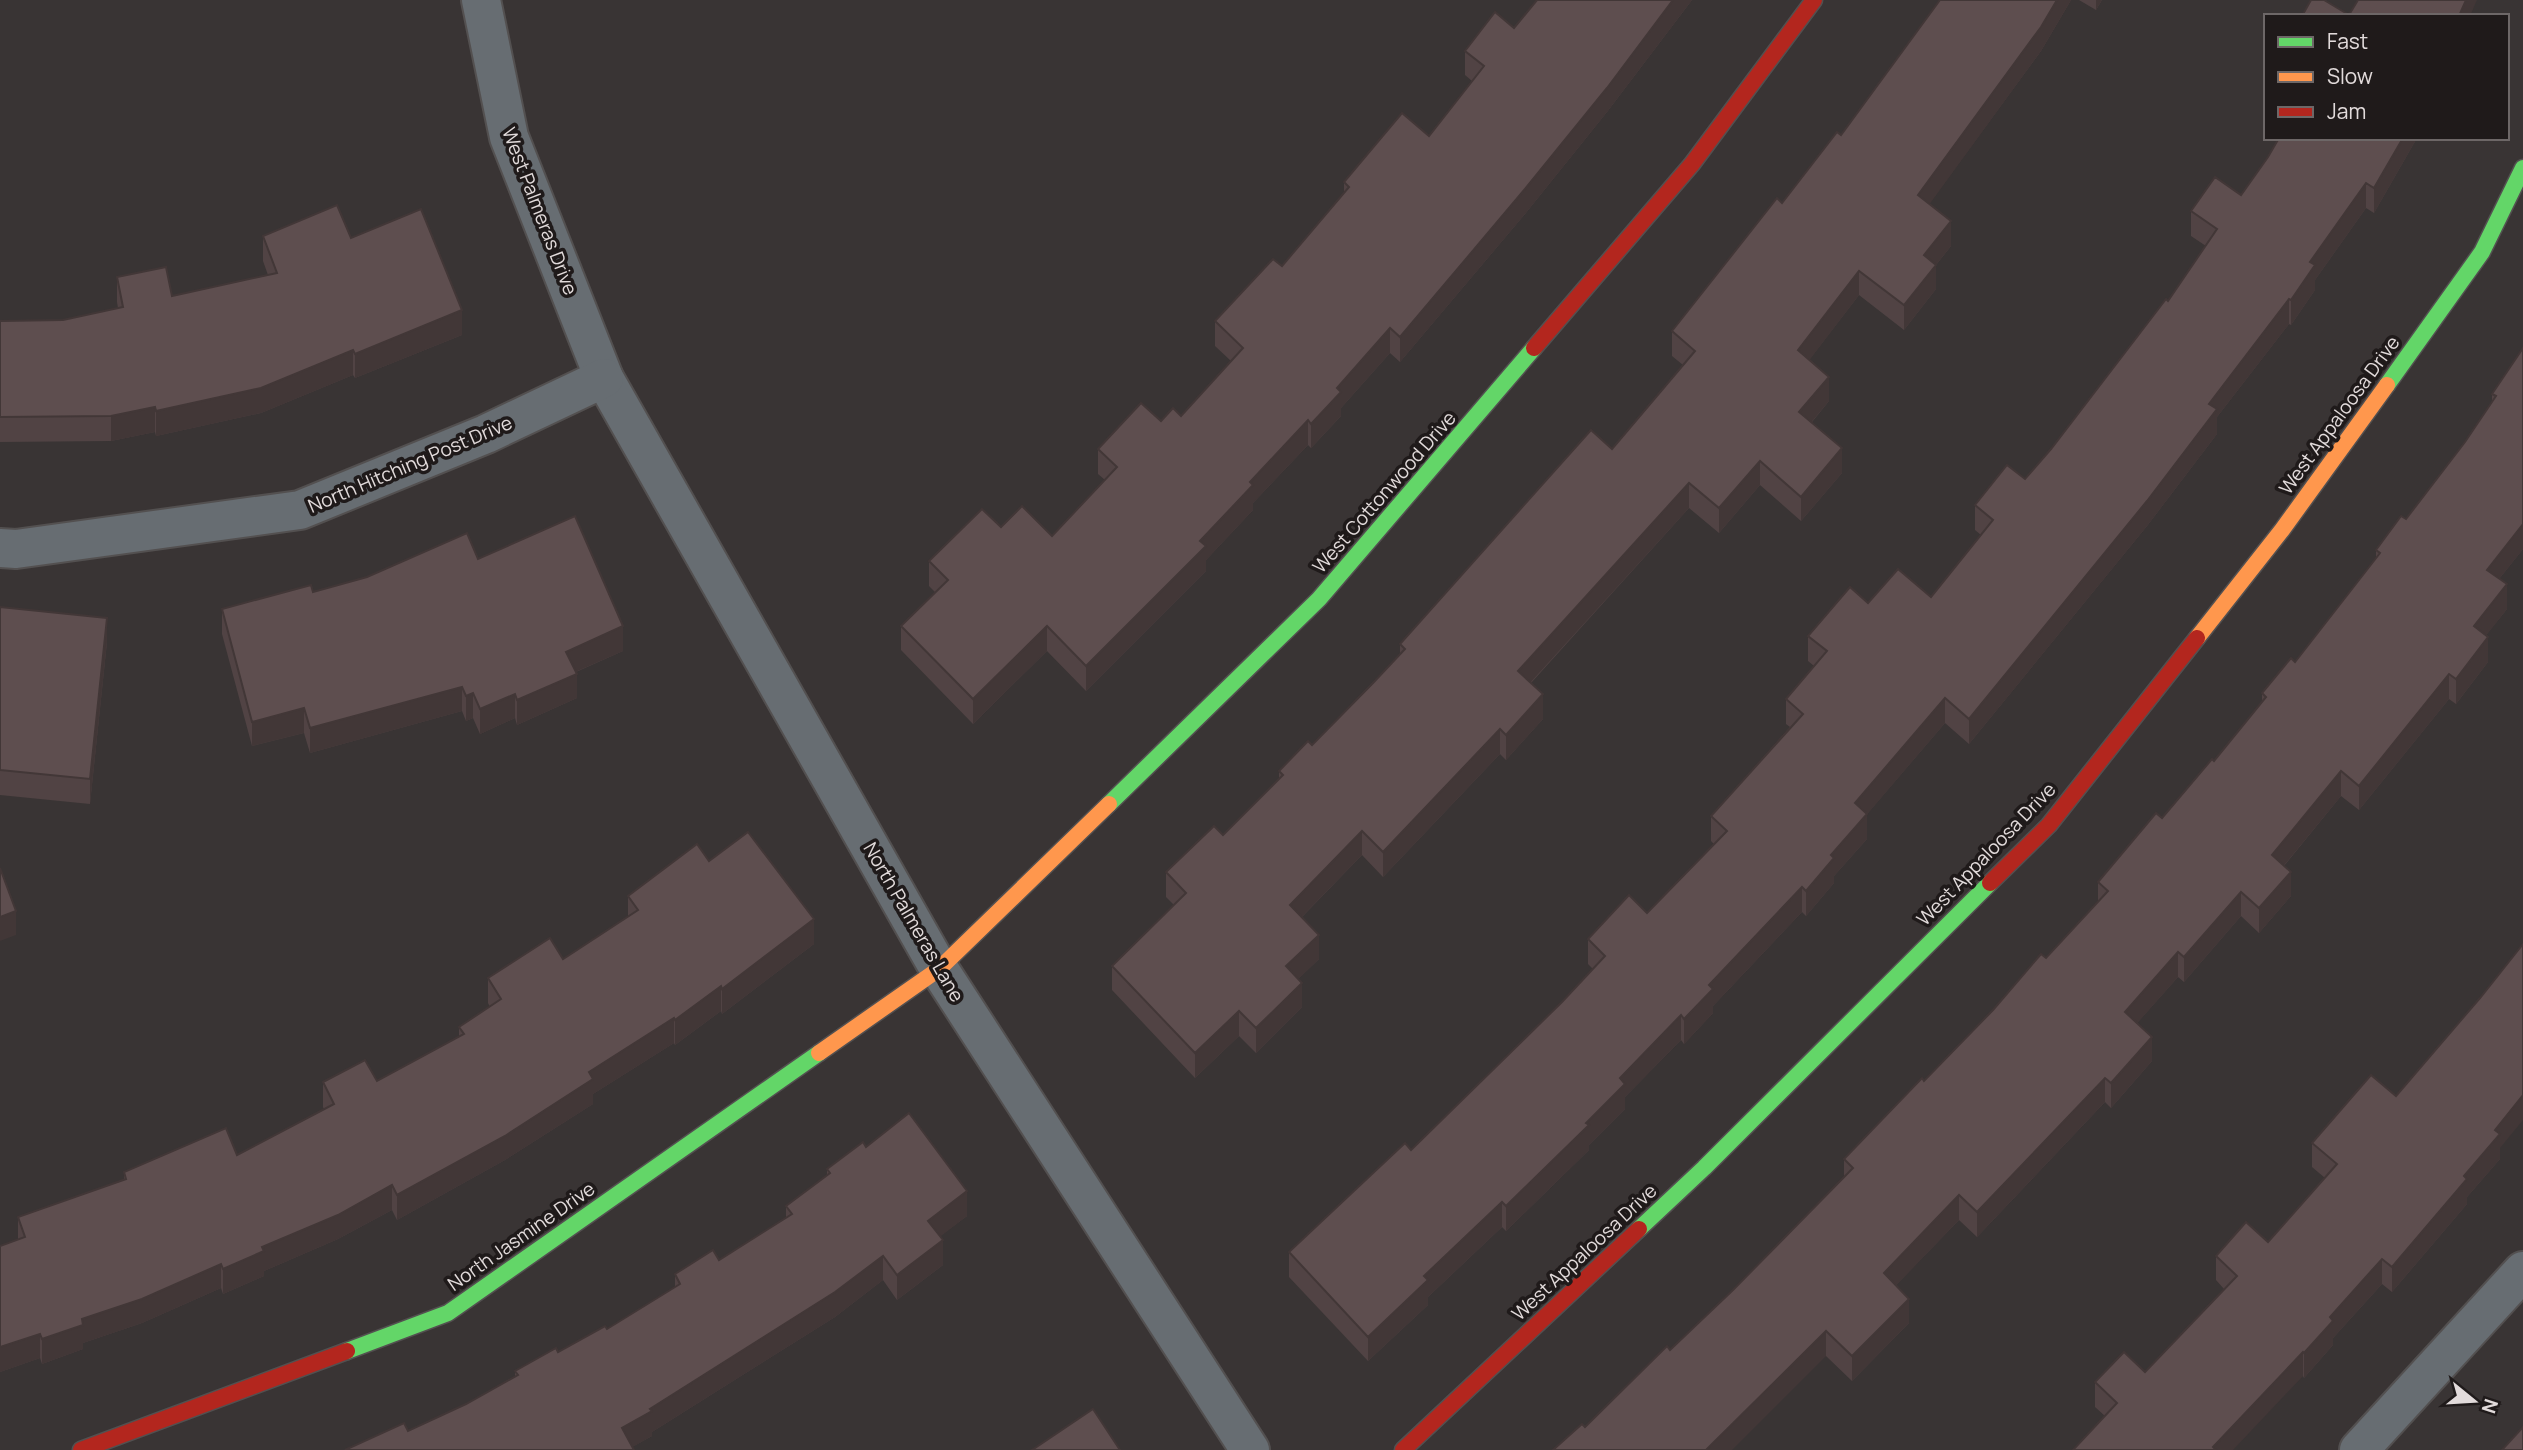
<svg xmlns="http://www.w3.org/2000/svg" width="2523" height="1450" font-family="Manrope,sans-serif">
	<rect width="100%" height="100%" fill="#393434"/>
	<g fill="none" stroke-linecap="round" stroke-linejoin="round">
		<defs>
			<g id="street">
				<polyline points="481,0 509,137 604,378 939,969 1250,1450"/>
				<polyline points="0,548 16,549 300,510 486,434 604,378"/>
				<polyline points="2359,1450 2523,1271"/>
			</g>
			<g id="fast">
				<polyline points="2387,385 2482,252 2523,168"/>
				<polyline points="1109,804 1319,599 1534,348"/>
				<polyline points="1639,1229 1704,1168 1990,883"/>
				<polyline points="347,1351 448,1313 819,1053"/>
			</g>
			<g id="slow">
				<polyline points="2197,638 2282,530 2387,385"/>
				<polyline points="819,1053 939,969 1109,804"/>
			</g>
			<g id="jam">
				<polyline points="1534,348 1692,164 1814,0"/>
				<polyline points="1990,883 2049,825 2197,638"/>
				<polyline points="81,1450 347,1351"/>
				<polyline points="1403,1450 1639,1229"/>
			</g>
		</defs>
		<!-- street casing -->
		<use href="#street" stroke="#535050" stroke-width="42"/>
		<!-- fast casing -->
		<use href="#fast" stroke="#535050" stroke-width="19"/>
		<!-- slow casing -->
		<use href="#slow" stroke="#535050" stroke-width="19"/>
		<!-- jam casing -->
		<use href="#jam" stroke="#535050" stroke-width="19"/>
		<!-- street -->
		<use href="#street" stroke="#676d72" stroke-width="38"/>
		<!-- fast -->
		<use href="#fast" stroke="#63d668" stroke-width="16"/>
		<!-- slow -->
		<use href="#slow" stroke="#ff974d" stroke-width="16"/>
		<!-- jam -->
		<use href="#jam" stroke="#b3261e" stroke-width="16"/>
	</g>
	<!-- wall -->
	<g fill="#514344">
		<polygon points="1537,0 1692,0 1607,112 1525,214 1400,362 1390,353 1341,408 1341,416 1311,448 1308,445 1253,503 1253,510 1206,560 1206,571 1086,691 1047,651 973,724 901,650 901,626 935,592 929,586 929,561 1001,527 1052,536 1105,480 1098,474 1098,449 1161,421 1181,416 1231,361 1215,346 1215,321 1282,266 1344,194 1344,182 1429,136 1472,81 1465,75 1465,51 1514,28"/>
		<polygon points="1940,0 2071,0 2041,51 1929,204 1951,246 1936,265 1936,289 1904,330 1859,295 1809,360 1829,401 1812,422 1842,473 1801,521 1760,485 1719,533 1689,508 1531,683 1543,719 1506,760 1500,754 1383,877 1362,855 1302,917 1319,959 1298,979 1302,1007 1256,1053 1239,1036 1195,1078 1112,990 1112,966 1174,905 1166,897 1166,872 1223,835 1279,779 1279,771 1312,745 1400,654 1400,644 1612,449 1683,365 1672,356 1672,331 1841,135"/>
		<polygon points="2079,0 2102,0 2096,10"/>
		<polygon points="2417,138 2374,213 2366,208 2315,280 2315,290 2291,325 2289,324 2217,417 2217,434 2147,526 1969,744 1945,723 1867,814 1867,839 1834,876 1834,883 1806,916 1802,912 1713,1006 1713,1013 1684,1044 1681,1040 1625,1097 1625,1109 1589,1145 1589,1150 1506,1231 1502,1227 1428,1297 1428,1305 1368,1361 1289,1277 1289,1252 1411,1150 1562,1002 1593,969 1588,964 1588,939 1647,913 1714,844 1711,841 1711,816 1790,727 1786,724 1786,699 1814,666 1808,661 1808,636 1868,603 1931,597 1981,535 1975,530 1975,505 2025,479 2051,449 2168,301 2206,246 2191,236 2191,211"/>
		<polygon points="263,236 351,238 462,335 355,378 353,375 261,413 156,436 155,432 111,441 0,442 0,321 63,320 118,308 117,302 117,277 172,296 268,275 263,261"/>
		<polygon points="2523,348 2523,549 2499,579 2507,609 2486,635 2488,662 2456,704 2449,699 2359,810 2341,796 2284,866 2291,896 2259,933 2241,916 2184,982 2178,977 2137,1023 2152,1061 2111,1108 2105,1102 1977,1237 1959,1220 1896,1285 1909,1323 1852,1381 1826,1356 1585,1427 1670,1350 1733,1290 1844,1177 1844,1159 1924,1081 2046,958 2098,902 2098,882 2162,818 2214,761 2262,702 2262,693 2295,662 2376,559 2376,550 2406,519 2465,442 2492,402 2492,394"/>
		<polygon points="478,559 623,651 576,672 577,698 517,725 515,718 480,734 473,718 466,721 462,711 310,753 304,733 252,746 222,634 222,609"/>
		<polygon points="0,607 107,642 90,804 0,795"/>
		<polygon points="709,861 814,944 722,1014 721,1011 675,1045 674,1043 593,1094 593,1104 505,1160 397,1220 392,1210 338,1239 264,1271 264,1276 223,1294 221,1288 142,1323 83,1343 83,1349 42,1364 40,1358 0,1372 0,1246 18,1240 18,1217 124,1180 124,1172 237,1155 324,1109 323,1107 323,1082 377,1081 459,1037 459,1027 490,1007 488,1003 488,978 563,959 628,917 628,896"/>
		<polygon points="2396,1096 2500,1148 2500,1159 2467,1197 2467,1204 2392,1292 2382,1284 2333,1338 2333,1345 2304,1378 2303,1376 2105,1416 2095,1407 2095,1382 2145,1372 2224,1289 2216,1280 2216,1256 2268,1242 2325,1178 2312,1167 2312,1143"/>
		<polygon points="866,1147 967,1216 940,1236 943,1265 897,1300 883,1280 835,1317 652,1432 652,1436 632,1447 408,1431 466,1404 515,1376 515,1371 607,1329 675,1287 675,1274 719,1260 786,1218 786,1206 827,1175 827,1169"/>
	</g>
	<!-- shaded-wall -->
	<g fill="#423737">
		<polygon points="1673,0 1692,0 1607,112 1525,214 1400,362 1400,337"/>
		<polygon points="2057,0 2071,0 2041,51 1918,220 1918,195"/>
		<polygon points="2096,0 2102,0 2096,10"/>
		<polygon points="2466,0 2477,0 2470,16 2459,16"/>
		<polygon points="2403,138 2417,138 2374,213 2374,188"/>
		<polygon points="2366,183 2366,208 2315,280 2315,290 2291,325 2291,300 2310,262"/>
		<polygon points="1951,221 1951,246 1936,265 1936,289 1904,330 1904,305 1924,255"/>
		<polygon points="1859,271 1859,295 1798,375 1798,350"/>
		<polygon points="2289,299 2289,324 2217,417 2217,434 2147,526 1969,744 1969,719"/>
		<polygon points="462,310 462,335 355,378 355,354"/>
		<polygon points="1390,328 1390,353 1341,408 1341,416 1311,448 1311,424 1337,388"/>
		<polygon points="353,350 353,375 261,413 156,436 156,411"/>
		<polygon points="1829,377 1829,401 1799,437 1799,412"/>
		<polygon points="155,407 155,432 111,441 111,416"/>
		<polygon points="1308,420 1308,445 1253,503 1253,510 1206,560 1206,571 1086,691 1086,666 1200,541 1250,482"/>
		<polygon points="1842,448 1842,473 1801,521 1801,497"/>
		<polygon points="1760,461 1760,485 1719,533 1719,508"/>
		<polygon points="1689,483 1689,508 1518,696 1518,671"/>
		<polygon points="2523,524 2523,549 2487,594 2487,570"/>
		<polygon points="2507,584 2507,609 2474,651 2474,626"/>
		<polygon points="107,618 107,642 90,804 90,779"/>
		<polygon points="623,626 623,651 566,676 566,652"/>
		<polygon points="1047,626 1047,651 973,724 973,699"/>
		<polygon points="2488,637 2488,662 2456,704 2456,679"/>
		<polygon points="577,674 577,698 517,725 517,700"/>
		<polygon points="2449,674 2449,699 2359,810 2359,786"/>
		<polygon points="462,687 462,711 310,753 310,728"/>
		<polygon points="473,693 473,718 466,721 466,696"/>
		<polygon points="515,694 515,718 480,734 480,709"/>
		<polygon points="1543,694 1543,719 1506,760 1506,735"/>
		<polygon points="1945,698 1945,723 1864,818 1867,814 1867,839 1834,876 1834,883 1806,916 1806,891 1831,855 1855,803"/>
		<polygon points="304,708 304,733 252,746 252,722"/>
		<polygon points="1500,729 1500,754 1383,877 1383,852"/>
		<polygon points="2341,771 2341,796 2272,880 2272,855"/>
		<polygon points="1362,831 1362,855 1290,929 1290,905"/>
		<polygon points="2291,872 2291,896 2259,933 2259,908"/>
		<polygon points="1802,887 1802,912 1713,1006 1713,1013 1684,1044 1684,1019 1709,985"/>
		<polygon points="2241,892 2241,916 2184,982 2184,957"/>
		<polygon points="16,911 16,935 0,941 0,917"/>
		<polygon points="814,919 814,944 722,1014 722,989"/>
		<polygon points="1319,935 1319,959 1286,991 1286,966"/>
		<polygon points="2178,952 2178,977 2125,1037 2125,1012"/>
		<polygon points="1302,983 1302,1007 1256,1053 1256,1028"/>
		<polygon points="721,986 721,1011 675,1045 675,1020"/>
		<polygon points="1239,1011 1239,1036 1195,1078 1195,1053"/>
		<polygon points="1681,1015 1681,1040 1625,1097 1625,1109 1589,1145 1589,1150 1506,1231 1506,1206 1620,1078"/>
		<polygon points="674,1018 674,1043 593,1094 593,1104 505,1160 397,1220 397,1195"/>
		<polygon points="2152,1037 2152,1061 2111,1108 2111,1083"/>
		<polygon points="2105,1078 2105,1102 1977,1237 1977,1212"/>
		<polygon points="2523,1095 2523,1120 2500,1148 2500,1159 2467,1197 2467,1204 2392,1292 2392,1267 2464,1176 2495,1130"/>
		<polygon points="392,1185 392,1210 338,1239 264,1271 264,1276 223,1294 223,1269 262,1247"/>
		<polygon points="967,1191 967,1216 928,1246 928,1221"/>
		<polygon points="1959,1195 1959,1220 1884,1298 1884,1273"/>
		<polygon points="1502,1202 1502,1227 1428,1297 1428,1305 1368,1361 1368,1337 1424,1276"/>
		<polygon points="943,1240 943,1265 897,1300 897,1275"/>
		<polygon points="883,1256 883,1280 835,1317 652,1432 652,1436 627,1450 622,1428"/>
		<polygon points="2382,1259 2382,1284 2333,1338 2333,1345 2304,1378 2304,1353 2330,1317"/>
		<polygon points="221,1264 221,1288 142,1323 83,1343 83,1349 42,1364 42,1339 82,1319"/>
		<polygon points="1909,1299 1909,1323 1852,1381 1852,1356"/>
		<polygon points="1826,1331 1826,1356 1732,1450 1706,1450"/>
		<polygon points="40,1334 40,1358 0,1372 0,1347"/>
		<polygon points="2303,1352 2303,1376 2233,1450 2213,1450 2213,1447"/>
	</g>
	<!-- building -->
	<g fill="#5e4e4f" stroke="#423737" stroke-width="2">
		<polygon points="1537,0 1673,0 1607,88 1525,189 1400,337 1390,328 1337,388 1341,392 1311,424 1308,420 1250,482 1253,485 1200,541 1206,546 1086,666 1047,626 973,699 901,626 948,580 929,561 982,509 1001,527 1022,506 1052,536 1117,467 1098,449 1141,403 1161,421 1173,408 1181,416 1243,348 1215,321 1273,259 1282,266 1349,187 1344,182 1402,113 1429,136 1484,66 1465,51 1495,12 1514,28"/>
		<polygon points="1940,0 2057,0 2041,27 1918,195 1951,221 1924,255 1936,265 1904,305 1859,271 1798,350 1829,377 1799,412 1842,448 1801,497 1760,461 1719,508 1689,483 1518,671 1543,694 1506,735 1500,729 1383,852 1362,831 1290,905 1319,935 1286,966 1302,983 1256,1028 1239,1011 1195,1053 1112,966 1186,893 1166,872 1214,826 1223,835 1283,775 1279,771 1308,741 1312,745 1373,683 1405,649 1400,644 1591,430 1612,449 1695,351 1672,331 1777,198 1782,203 1837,132 1841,135"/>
		<polygon points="2311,0 2324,0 2349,15 2358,0 2466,0 2459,16 2302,16"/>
		<polygon points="2279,138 2403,138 2374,188 2366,183 2310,262 2315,265 2291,300 2289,299 2209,404 2217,409 2147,501 1969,719 1945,698 1855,803 1867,814 1831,855 1834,858 1806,891 1802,887 1709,985 1713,989 1684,1019 1681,1015 1620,1078 1625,1084 1586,1123 1589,1125 1506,1206 1502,1202 1424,1276 1428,1280 1368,1337 1289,1252 1405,1143 1411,1150 1562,1002 1605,956 1588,939 1629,895 1647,913 1727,831 1711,816 1803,714 1786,699 1827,651 1808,636 1850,587 1868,603 1898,569 1931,597 1993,520 1975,505 2007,465 2025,479 2051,449 2166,299 2168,301 2217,229 2191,211 2215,177 2241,195 2268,157"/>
		<polygon points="337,205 351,238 421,209 462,310 355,354 353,350 261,388 156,411 155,407 111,416 0,417 0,321 63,320 123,307 117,277 166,267 172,296 277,273 263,236"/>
		<polygon points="2523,348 2523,524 2487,570 2507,584 2474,626 2488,637 2456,679 2449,674 2359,786 2341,771 2272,855 2291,872 2259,908 2241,892 2184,957 2178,952 2125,1012 2152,1037 2111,1083 2105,1078 1977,1212 1959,1195 1884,1273 1909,1299 1852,1356 1826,1331 1706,1450 1553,1450 1582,1424 1585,1427 1667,1346 1670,1350 1733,1290 1853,1168 1844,1159 1922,1078 1924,1081 1993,1010 2041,954 2046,958 2108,891 2098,882 2156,813 2162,818 2212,759 2214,761 2266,697 2262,693 2291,658 2295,662 2380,553 2376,550 2401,516 2406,519 2465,442 2496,396 2492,394"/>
		<polygon points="575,516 623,626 566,652 577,674 517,700 515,694 480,709 473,693 466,696 462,687 310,728 304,708 252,722 222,609 311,585 313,592 367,577 467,533 478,559"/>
		<polygon points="0,607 107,618 90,779 0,770"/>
		<polygon points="748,832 814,919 722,989 721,986 675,1020 674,1018 589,1072 593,1079 505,1136 397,1195 392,1185 338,1215 262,1247 264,1251 223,1269 221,1264 142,1299 82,1319 83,1325 42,1339 40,1334 0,1347 0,1246 25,1237 18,1217 126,1179 124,1172 226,1128 237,1155 334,1104 323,1082 365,1060 377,1081 464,1034 459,1027 501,999 488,978 550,938 563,959 638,910 628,896 697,844 709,861"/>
		<polygon points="0,868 16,911 0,917"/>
		<polygon points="2523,944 2523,1095 2495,1130 2500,1134 2464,1176 2467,1179 2392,1267 2382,1259 2330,1317 2333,1321 2304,1353 2303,1352 2213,1447 2216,1450 2073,1450 2117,1403 2095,1382 2124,1352 2145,1372 2237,1276 2216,1256 2246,1222 2268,1242 2337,1164 2312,1143 2371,1075 2396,1096 2480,998"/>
		<polygon points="909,1113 967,1191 928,1221 943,1240 897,1275 883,1256 835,1292 650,1409 652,1411 622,1428 634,1450 345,1450 404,1423 408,1431 466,1404 518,1375 515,1371 556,1348 558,1352 605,1326 607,1329 680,1284 675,1274 713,1250 719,1260 792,1214 786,1206 830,1173 827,1169 863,1142 866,1147"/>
		<polygon points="1093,1409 1120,1450 1032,1450"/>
		<polygon points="2523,1427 2523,1450 2502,1450"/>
	</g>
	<g text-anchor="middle" stroke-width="7" stroke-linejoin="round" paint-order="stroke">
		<!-- street labels -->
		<g font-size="19" fill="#e2dbdb" stroke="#1f1a1a">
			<text transform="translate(540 211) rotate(69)" y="7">West Palmeras Drive</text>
			<text transform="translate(2339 415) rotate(-54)" y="7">West Appaloosa Drive</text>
			<text transform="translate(410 464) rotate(-23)" y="7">North Hitching Post Drive</text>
			<text transform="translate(1384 492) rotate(-49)" y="7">West Cottonwood Drive</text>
			<text transform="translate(1986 854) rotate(-46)" y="7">West Appaloosa Drive</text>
			<text transform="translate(914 922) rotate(60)" y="7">North Palmeras Lane</text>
			<text transform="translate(521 1236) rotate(-35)" y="7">North Jasmine Drive</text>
			<text transform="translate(1584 1252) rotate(-43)" y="7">West Appaloosa Drive</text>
		</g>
	</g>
	<!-- legend -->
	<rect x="2264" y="14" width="245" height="126" fill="#1f1a1a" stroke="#6d6767" stroke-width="2"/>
	<rect x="2278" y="37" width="35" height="10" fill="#63d668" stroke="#6d6767" stroke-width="2"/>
	<text x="2327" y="49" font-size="21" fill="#e2dbdb">Fast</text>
	<rect x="2278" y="72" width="35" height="10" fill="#ff974d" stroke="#6d6767" stroke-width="2"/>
	<text x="2327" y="84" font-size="21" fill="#e2dbdb">Slow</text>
	<rect x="2278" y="107" width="35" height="10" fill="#b3261e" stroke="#6d6767" stroke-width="2"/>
	<text x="2327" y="119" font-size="21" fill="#e2dbdb">Jam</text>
	<!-- north arrow -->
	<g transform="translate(2474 1401) rotate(108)" stroke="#1f1a1a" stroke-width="5" paint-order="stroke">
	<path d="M0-5L12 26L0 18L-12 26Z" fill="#e2dbdb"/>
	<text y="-10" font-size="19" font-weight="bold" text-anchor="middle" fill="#e2dbdb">N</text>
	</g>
</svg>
